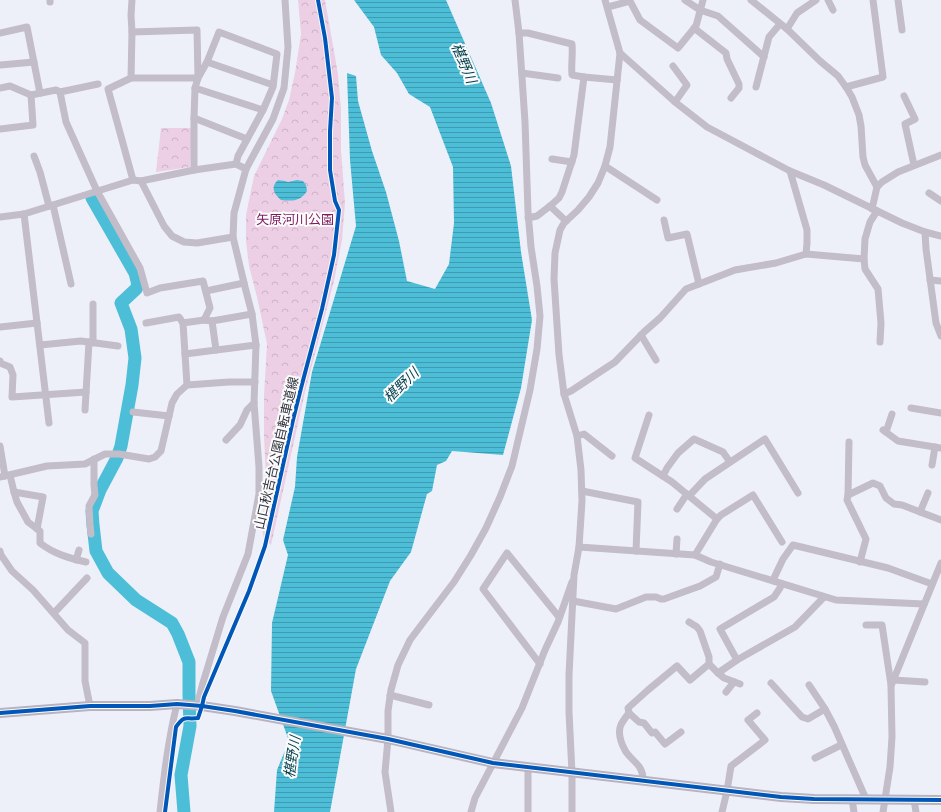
<svg xmlns="http://www.w3.org/2000/svg" width="941" height="812" font-family="'Archivo Narrow','Noto Sans JP',sans-serif">
	<defs>
		<pattern id="park-crowns" width="20" height="18" patternUnits="userSpaceOnUse"><rect width="20" height="18" fill="#eccfe4"/><path d="M2 6a3 3 0 1 1 6 0M12 15a3 3 0 1 1 6 0" fill="none" stroke="#cbb2c5"/></pattern>
		<pattern id="water-rules" width="6" height="5" patternUnits="userSpaceOnUse"><rect width="6" height="5" fill="#4cbed7"/><path d="M0 2.5h6" fill="none" stroke="#409bb0"/></pattern>
	</defs>
	<rect width="100%" height="100%" fill="#eef0f9"/>
	<!-- park -->
	<g fill="url(#park-crowns)">
		<polygon points="298,0 325,0 338,74 341,110 341,150 345,203 342,240 334,281 305,392 271,545 264,539 262,528 266,479 264,436 264,395 267,344 257,297 249,266 246,241 246,215 254,176 282,119 289,100 295,73 301,34"/>
		<polygon points="161,128 192,128 190,167 156,172"/>
	</g>
	<!-- water -->
	<g fill="url(#water-rules)">
		<polygon points="354,0 446,0 491,103 511,166 521,252 532,320 521,388 503,455 452,451 446,461 437,465 432,491 427,494 411,552 390,581 356,669 330,812 274,812 277,770 289,741 271,691 272,623 288,555 283,540 295,487 297,457 312,372 356,226 350,160 347,73 356,76 358,101 372,151 386,192 399,241 407,281 435,289 449,264 454,223 453,167 430,107 409,94 397,73 381,55 374,27"/>
		<path d="M278 180 285 181 288 182 297 180 303 181 306 185 307 191C300 202 292 201 281 200 274 194 270 187 278 180Z"/>
	</g>
	<g fill="none" stroke-linecap="round" stroke-linejoin="round">
		<!-- river -->
		<polyline stroke="#4cbed7" stroke-width="13" points="92,198 135,273 138,285 136,289 121,303 131,329 135,358 132,385 121,446 117,458 100,490 92,511 93,525 96,551 108,573 136,600 172,623 178,634 189,662 189,694 190,726 181,775 184,812"/>
		<!-- street -->
		<g stroke="#c3bcc9" stroke-width="7">
			<polyline points="50,0 50,2"/>
			<polyline points="132,0 131,15 132,32 131,78 108,89 133,180"/>
			<polyline points="685,0 700,10 718,16 764,57"/>
			<polyline points="751,0 787,29 820,61 838,76 846,87 852,97 859,115 861,126 863,157 865,165 877,187"/>
			<polyline points="828,0 833,10"/>
			<polyline points="898,0 902,30"/>
			<polyline points="608,7 630,1 640,20 678,48 696,26 703,0"/>
			<polyline points="694,28 726,53 727,59 739,84 739,88 731,98"/>
			<polyline points="787,29 797,13 816,0"/>
			<polyline points="0,33 27,27 40,93"/>
			<path d="M519 33H528L572 44C573 54 571 65 572 75L584 77 574 155 562 192 559 198 550 206 537 216 528 218"/>
			<polyline points="620,53 675,102 707,127 790,171 824,185 902,223 925,232 941,236"/>
			<polyline points="207,62 219,32 277,54 273,87 263,110 238,156 236,164"/>
			<polyline points="0,65 34,62"/>
			<polyline points="673,66 687,85 675,102"/>
			<polyline points="522,73 558,78"/>
			<polyline points="584,77 617,80"/>
			<polyline points="131,78 198,78 197,30 132,32"/>
			<polyline points="98,84 60,92 66,122 97,191 140,268 147,293 160,288 203,281 210,308 204,320"/>
			<polyline points="756,87 769,37 780,24"/>
			<polyline points="846,87 883,77 873,0"/>
			<polyline points="0,88 10,86 31,95 56,90 60,92"/>
			<polyline points="195,88 263,110"/>
			<polyline points="904,96 915,119 905,124 914,165"/>
			<polyline points="194,118 247,139"/>
			<polyline points="0,129 33,125 31,95"/>
			<polyline points="34,156 40,172 49,206"/>
			<polyline points="552,159 572,162"/>
			<polyline points="605,166 657,200"/>
			<polyline points="194,170 194,118 195,88 198,78 207,62 273,85"/>
			<polyline points="141,181 164,226 172,236 184,242 197,243 233,237"/>
			<polyline points="929,193 941,201"/>
			<polyline points="53,205 71,284"/>
			<polyline points="550,206 566,221"/>
			<polyline points="872,209 877,187 882,182 898,172 941,155"/>
			<polyline points="877,211 870,222 865,239 864,259 865,269 878,289 881,323 880,342"/>
			<polyline points="24,214 49,423"/>
			<polyline points="0,217 24,214 133,180 141,181 194,170 236,164 246,169"/>
			<polyline points="664,220 668,238 687,234 699,284"/>
			<polyline points="925,232 926,249 936,323 941,336"/>
			<polyline points="806,254 864,259"/>
			<polyline points="930,280 941,281"/>
			<polyline points="206,291 244,283"/>
			<polyline points="93,304 93,343"/>
			<polyline points="212,321 216,350"/>
			<polyline points="146,323 179,317 183,323"/>
			<polyline points="0,327 37,323"/>
			<polyline points="641,335 656,360"/>
			<polyline points="40,345 81,341 118,346"/>
			<polyline points="185,354 256,345"/>
			<polyline points="0,361 0,363 10,367 13,375 12,397 86,392"/>
			<polyline points="187,385 183,323 204,320 212,321 252,314"/>
			<polyline points="564,394 571,391 615,362 644,332 660,318 686,289 735,270 776,263 806,254 807,243 807,230 790,171"/>
			<polyline points="911,408 941,413"/>
			<polyline points="85,410 89,342"/>
			<polyline points="133,412 169,416"/>
			<polyline points="649,415 635,458 672,482 717,519"/>
			<polyline points="883,430 898,441 941,448"/>
			<polyline points="886,432 892,414"/>
			<polyline points="577,436 584,434 612,456"/>
			<polyline points="226,440 240,425 247,410 254,403"/>
			<polyline points="849,442 848,495 873,483 880,486 886,498 894,504 902,505 941,520"/>
			<polyline points="0,446 5,476"/>
			<polyline points="932,465 935,447"/>
			<path d="M10 475 14 492 17 502 28 522 40 531V543C54 554 69 558 86 562"/>
			<polyline points="663,476 667,468 678,453 694,439 723,452 730,462"/>
			<polyline points="0,477 47,466 85,464 105,454 119,454 149,459 155,457 161,451 172,403 177,394 187,385 229,382 255,382"/>
			<polyline points="582,491 638,502 636,551"/>
			<polyline points="14,492 43,497 37,529"/>
			<polyline points="848,495 847,500 866,539 860,562"/>
			<polyline points="689,496 705,479 765,439 798,493"/>
			<polyline points="677,509 687,494"/>
			<polyline points="920,512 928,493"/>
			<polyline points="91,534 90,524 89,506 95,495 94,485 94,459"/>
			<polyline points="579,547 695,555 711,562 836,600 924,604"/>
			<polyline points="0,551 1,555 12,571 33,590 68,630 85,643 85,681 90,706"/>
			<polyline points="676,554 677,539"/>
			<polyline points="695,555 717,519 721,515 753,495 782,542"/>
			<polyline points="76,560 79,550"/>
			<polyline points="774,581 774,578 783,559 793,545 888,568 932,584"/>
			<polyline points="782,584 780,588 774,597 720,629 737,660 795,627 824,597"/>
			<polyline points="573,601 616,609 646,597 656,597 661,599 664,599 700,586 716,577 720,564"/>
			<polyline points="54,613 87,578"/>
			<polyline points="689,622 697,627 700,631 709,657 709,664"/>
			<polyline points="866,625 882,625 891,685"/>
			<polyline points="540,664 483,589 507,553 559,617"/>
			<polyline points="718,673 724,678 740,684"/>
			<polyline points="894,680 925,682"/>
			<polyline points="771,683 802,717 808,719 825,709"/>
			<polyline points="809,685 825,709 834,726 866,799"/>
			<polyline points="726,692 734,682"/>
			<polyline points="390,695 429,705"/>
			<polyline points="197,706 202,686 223,617 248,554 259,494 259,467 254,403 256,345 252,314 245,287 233,237 234,213 246,169 273,119 284,88 288,47 285,0"/>
			<polyline points="629,713 628,708 648,690 677,666 690,680 709,664 718,673 737,660"/>
			<polyline points="815,758 841,745"/>
			<polyline points="528,767 528,812"/>
			<path d="M643 780C643 765 634 763 626 752 624 748 622 745 621 741 617 728 621 723 629 713L639 722 644 723 652 733 655 732 665 744 681 732"/>
			<polyline points="852,799 854,812"/>
			<polyline points="914,800 916,812"/>
			<path d="M160 812C164 776 168 740 177 704"/>
			<polyline points="391,812 385,772 388,739 388,711 391,690 398,665 410,640 422,624 454,582 471,555 486,528 500,497 512,466 530,390 537,349 540,316 537,286 531,247 528,212 525,122 519,33 515,0"/>
			<polyline points="471,812 475,798 522,708 545,650 558,622 572,582"/>
			<polyline points="572,812 572,773 569,712 569,675 574,575 579,547 582,501 581,470 577,436 564,394 559,355 554,279 555,253 560,230 564,223 578,210 589,197 598,183 605,166 610,147 620,53 605,0"/>
			<polyline points="722,812 727,791 731,766 765,740 748,720 757,713"/>
			<polyline points="883,812 890,767 892,737 891,686 941,563"/>
		</g>
		<!-- secondary -->
		<polyline stroke="#b9b2c0" stroke-width="10" points="0,713 90,706 150,706 177,704 202,706 235,711 388,739 493,763 781,797 814,799 941,800"/>
		<defs>
			<g id="cycleway">
				<polyline points="0,713 90,706 150,706 177,704 202,706 235,711 388,739 493,763 781,797 814,799 941,800"/>
				<path d="M165 812 176 727C185 714 185 720 198 718L202 706 204 697 249 591 265 546 293 420 301 388 322 309 334 255 339 210 335 201 330 170V131L332 98 325 38 318 0"/>
			</g>
		</defs>
		<!-- cycleway casing -->
		<use href="#cycleway" stroke="#fbfbfb" stroke-width="6"/>
		<!-- cycleway -->
		<use href="#cycleway" stroke="#0057b8" stroke-width="4"/>
	</g>
	<g text-anchor="middle" stroke-width="4" stroke-linejoin="round" paint-order="stroke">
		<!-- park labels -->
		<g font-size="13" fill="#7e1b5e" stroke="#fbfbfb">
			<text x="295" y="224">矢原河川公園</text>
		</g>
		<!-- street labels -->
		<g font-size="13" fill="#33343f" stroke="#fbfbfb">
			<text transform="translate(276 453) rotate(-77)" y="5">山口秋吉台公園自転車道線</text>
		</g>
		<!-- water labels -->
		<g font-size="14" font-style="italic" fill="#023f4d" stroke="#fbfbfb">
			<text transform="translate(464 63) rotate(67)" y="5">椹野川</text>
			<text transform="translate(401 385) rotate(-44)" y="5">椹野川</text>
			<text transform="translate(292 757) rotate(-81)" y="5">椹野川</text>
		</g>
	</g>
</svg>
